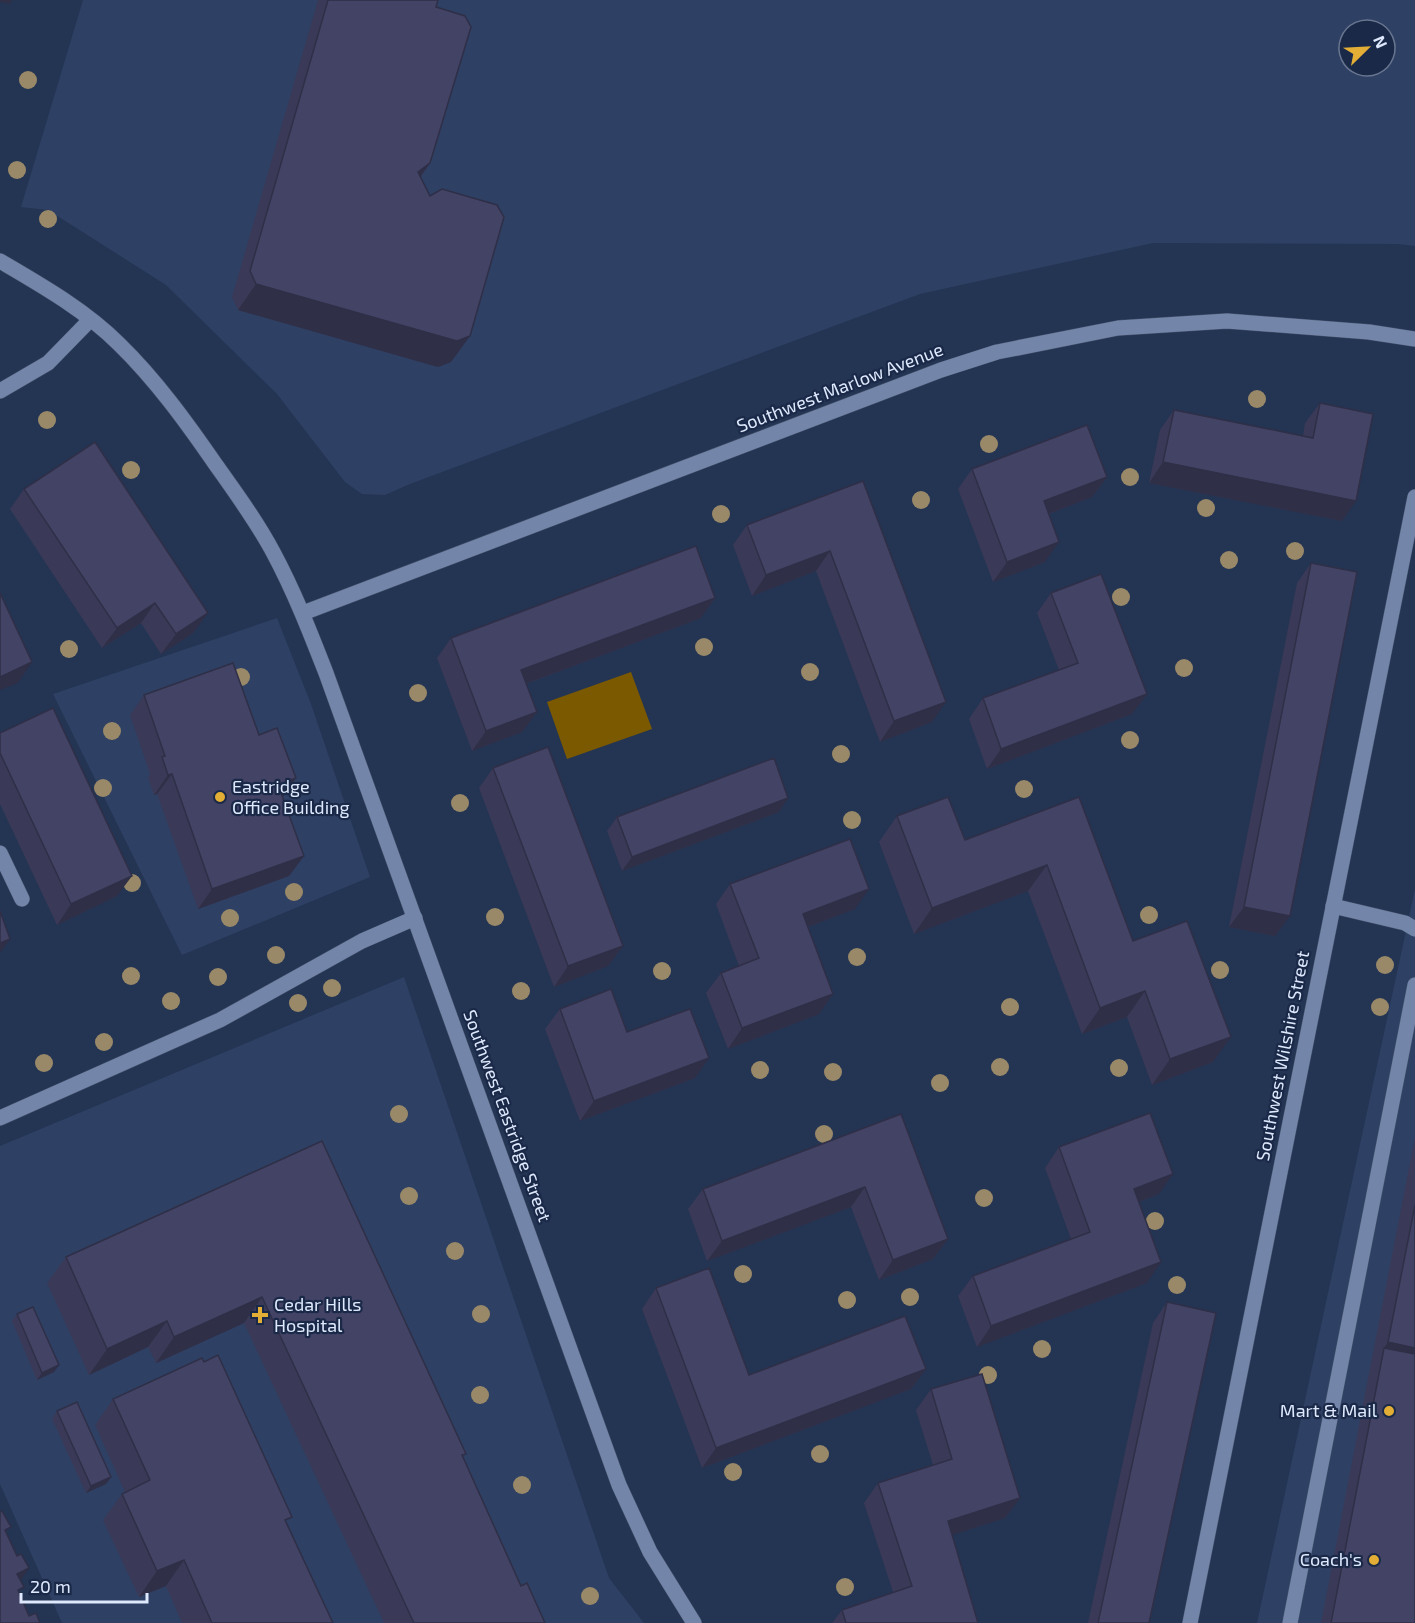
<svg xmlns="http://www.w3.org/2000/svg" width="1415" height="1623" font-family="'Exo 2',sans-serif">
	<rect width="100%" height="100%" fill="#243453"/>
	<!-- built -->
	<g fill="#2e4064" fill-rule="evenodd">
		<path d="M83 0H1415V246L1398 244 1153 243 920 294 410 484 385 495 362 494 345 482 277 394 166 285 48 210 21 207ZM1349 30H1385V66H1349Z"/>
		<polygon points="277,618 311,704 370,877 182,955 53,694"/>
		<polygon points="1415,889 1415,1623 1257,1623"/>
		<polygon points="404,977 609,1578 644,1623 62,1623 0,1484 0,1146"/>
	</g>
	<!-- green -->
	<polygon fill="#7b5900" points="631,672 652,729 567,759 547,702"/>
	<g fill="none" stroke-linecap="round" stroke-linejoin="round">
		<defs>
			<g id="lane">
				<polyline points="0,391 48,363 90,320"/>
				<polyline points="0,853 22,899"/>
				<polyline points="1333,906 1405,923 1415,929"/>
				<polyline points="0,1118 220,1020 362,941 415,918"/>
				<polyline points="1290,1623 1415,985"/>
			</g>
			<g id="street">
				<path d="M0 261C41 285 85 310 119 344 156 380 187 423 216 465 236 493 257 522 273 552 294 591 310 632 326 673L619 1485 650 1552 694 1623"/>
				<polyline points="303,613 941,370 997,352 1118,328 1227,321 1369,332 1415,339"/>
			</g>
			<polyline id="secondary" points="1190,1623 1415,497"/>
		</defs>
		<!-- lane casing -->
		<use href="#lane" stroke="#43516a" stroke-width="16"/>
		<!-- street casing -->
		<use href="#street" stroke="#43516a" stroke-width="16"/>
		<!-- secondary casing -->
		<use href="#secondary" stroke="#43516a" stroke-width="16"/>
		<!-- lane -->
		<use href="#lane" stroke="#7386aa" stroke-width="15"/>
		<!-- street -->
		<use href="#street" stroke="#7386aa" stroke-width="15"/>
		<!-- secondary -->
		<use href="#secondary" stroke="#7386aa" stroke-width="15"/>
	</g>
	<!-- trees -->
	<g fill="#998968">
		<circle cx="28" cy="80" r="9"/>
		<circle cx="17" cy="170" r="9"/>
		<circle cx="48" cy="219" r="9"/>
		<circle cx="1257" cy="399" r="9"/>
		<circle cx="47" cy="420" r="9"/>
		<circle cx="989" cy="444" r="9"/>
		<circle cx="131" cy="470" r="9"/>
		<circle cx="1130" cy="477" r="9"/>
		<circle cx="921" cy="500" r="9"/>
		<circle cx="1206" cy="508" r="9"/>
		<circle cx="721" cy="514" r="9"/>
		<circle cx="1295" cy="551" r="9"/>
		<circle cx="1229" cy="560" r="9"/>
		<circle cx="1121" cy="597" r="9"/>
		<circle cx="704" cy="647" r="9"/>
		<circle cx="69" cy="649" r="9"/>
		<circle cx="1184" cy="668" r="9"/>
		<circle cx="810" cy="672" r="9"/>
		<circle cx="241" cy="677" r="9"/>
		<circle cx="418" cy="693" r="9"/>
		<circle cx="112" cy="731" r="9"/>
		<circle cx="1130" cy="740" r="9"/>
		<circle cx="841" cy="754" r="9"/>
		<circle cx="103" cy="788" r="9"/>
		<circle cx="1024" cy="789" r="9"/>
		<circle cx="460" cy="803" r="9"/>
		<circle cx="852" cy="820" r="9"/>
		<circle cx="132" cy="883" r="9"/>
		<circle cx="294" cy="892" r="9"/>
		<circle cx="1149" cy="915" r="9"/>
		<circle cx="495" cy="917" r="9"/>
		<circle cx="230" cy="918" r="9"/>
		<circle cx="276" cy="955" r="9"/>
		<circle cx="857" cy="957" r="9"/>
		<circle cx="1385" cy="965" r="9"/>
		<circle cx="1220" cy="970" r="9"/>
		<circle cx="662" cy="971" r="9"/>
		<circle cx="131" cy="976" r="9"/>
		<circle cx="218" cy="977" r="9"/>
		<circle cx="332" cy="988" r="9"/>
		<circle cx="521" cy="991" r="9"/>
		<circle cx="171" cy="1001" r="9"/>
		<circle cx="298" cy="1003" r="9"/>
		<circle cx="1010" cy="1007" r="9"/>
		<circle cx="1380" cy="1007" r="9"/>
		<circle cx="104" cy="1042" r="9"/>
		<circle cx="44" cy="1063" r="9"/>
		<circle cx="1000" cy="1067" r="9"/>
		<circle cx="1119" cy="1068" r="9"/>
		<circle cx="760" cy="1070" r="9"/>
		<circle cx="833" cy="1072" r="9"/>
		<circle cx="940" cy="1083" r="9"/>
		<circle cx="399" cy="1114" r="9"/>
		<circle cx="824" cy="1134" r="9"/>
		<circle cx="409" cy="1196" r="9"/>
		<circle cx="984" cy="1198" r="9"/>
		<circle cx="1155" cy="1221" r="9"/>
		<circle cx="455" cy="1251" r="9"/>
		<circle cx="743" cy="1274" r="9"/>
		<circle cx="1177" cy="1285" r="9"/>
		<circle cx="910" cy="1297" r="9"/>
		<circle cx="847" cy="1300" r="9"/>
		<circle cx="481" cy="1314" r="9"/>
		<circle cx="1042" cy="1349" r="9"/>
		<circle cx="988" cy="1375" r="9"/>
		<circle cx="480" cy="1395" r="9"/>
		<circle cx="820" cy="1454" r="9"/>
		<circle cx="733" cy="1472" r="9"/>
		<circle cx="522" cy="1485" r="9"/>
		<circle cx="845" cy="1587" r="9"/>
		<circle cx="590" cy="1596" r="9"/>
	</g>
	<!-- wall -->
	<g fill="#3a3a58">
		<polygon points="318,0 438,0 436,7 430,163 421,177 470,336 451,362 438,367 238,310 232,297"/>
		<polygon points="1320,403 1342,521 1149,483 1160,430 1174,410 1303,436 1305,423"/>
		<polygon points="972,469 1107,477 1092,497 1049,514 1045,562 993,582 958,489"/>
		<polygon points="863,481 932,722 880,742 816,571 752,596 733,545 747,525"/>
		<polygon points="24,489 193,633 161,654 141,623 102,648 10,509"/>
		<polygon points="1311,563 1290,916 1275,936 1229,927 1297,583"/>
		<polygon points="1051,593 1147,694 1132,714 987,769 969,719 983,698 1059,670 1037,613"/>
		<polygon points="715,598 701,618 526,684 537,712 522,732 472,751 437,658 451,638"/>
		<polygon points="144,695 296,778 282,798 304,856 289,876 198,909 157,794 154,795 148,778 150,774 130,715"/>
		<polygon points="0,733 117,896 57,925 0,804"/>
		<polygon points="493,768 623,946 608,966 554,987 479,788"/>
		<polygon points="1079,797 1133,941 1213,1062 1152,1085 1127,1017 1082,1034 1028,891 914,934 879,842 897,816 965,840"/>
		<polygon points="779,812 622,871 607,831 617,817"/>
		<polygon points="730,884 855,909 808,927 833,994 819,1014 728,1049 706,993 721,973 739,966 716,904"/>
		<polygon points="560,1009 627,1032 695,1078 580,1121 545,1029"/>
		<polygon points="901,1114 948,1239 933,1259 879,1280 851,1207 707,1261 688,1209 703,1189"/>
		<polygon points="1415,1137 1415,1623 1321,1623 1370,1368"/>
		<polygon points="322,1141 521,1586 545,1623 384,1623 244,1323 156,1363 148,1347 89,1375 47,1283 66,1257"/>
		<polygon points="1059,1147 1159,1194 1139,1202 1147,1283 977,1347 958,1296 973,1276 1071,1239 1045,1168"/>
		<polygon points="656,1288 749,1375 926,1369 911,1389 702,1468 642,1309"/>
		<polygon points="1167,1302 1149,1623 1088,1623 1153,1323"/>
		<polygon points="17,1314 59,1365 54,1372 37,1380 12,1321"/>
		<polygon points="931,1389 1020,1498 1005,1518 952,1535 978,1623 832,1623 842,1610 893,1592 864,1503 878,1483 933,1465 916,1410"/>
		<polygon points="113,1399 287,1524 333,1623 182,1623 166,1586 139,1597 103,1520 122,1494 125,1492 95,1425"/>
		<polygon points="57,1411 111,1477 106,1484 86,1493 52,1419"/>
	</g>
	<!-- shaded-wall -->
	<g fill="#2f2f47">
		<polygon points="0,0 12,0 10,4 0,2"/>
		<polygon points="430,163 412,189 418,172"/>
		<polygon points="256,284 470,336 451,362 438,367 238,310"/>
		<polygon points="1163,462 1356,501 1342,521 1149,483"/>
		<polygon points="1107,477 1092,497 1030,521 1044,501"/>
		<polygon points="1059,542 1045,562 993,582 1007,562"/>
		<polygon points="830,551 816,571 752,596 766,575"/>
		<polygon points="715,598 701,618 507,691 521,670"/>
		<polygon points="155,603 141,623 102,648 117,628"/>
		<polygon points="208,613 193,633 161,654 176,634"/>
		<polygon points="32,662 18,683 0,690 0,677"/>
		<polygon points="1147,694 1132,714 987,769 1001,749"/>
		<polygon points="946,702 932,722 880,742 894,721"/>
		<polygon points="537,712 522,732 472,751 486,731"/>
		<polygon points="172,774 157,794 154,795 168,775"/>
		<polygon points="296,778 282,799 278,785"/>
		<polygon points="788,798 779,812 622,871 632,857"/>
		<polygon points="304,856 289,876 198,909 212,889"/>
		<polygon points="1047,865 1028,891 914,934 932,908"/>
		<polygon points="132,876 117,896 57,925 71,904"/>
		<polygon points="869,889 855,909 789,934 803,914"/>
		<polygon points="1244,907 1290,916 1275,936 1229,927"/>
		<polygon points="10,939 0,953 0,943"/>
		<polygon points="623,946 608,966 554,987 568,966"/>
		<polygon points="1145,991 1127,1017 1082,1034 1100,1008"/>
		<polygon points="833,994 819,1014 728,1049 742,1028"/>
		<polygon points="1231,1037 1213,1062 1152,1085 1170,1059"/>
		<polygon points="709,1058 695,1078 580,1121 594,1101"/>
		<polygon points="1173,1174 1159,1194 1120,1209 1134,1189"/>
		<polygon points="865,1187 851,1207 707,1261 722,1241"/>
		<polygon points="948,1239 933,1259 879,1280 893,1260"/>
		<polygon points="1161,1262 1147,1283 977,1347 991,1326"/>
		<polygon points="262,1297 244,1323 156,1363 174,1337"/>
		<polygon points="167,1321 148,1347 89,1375 107,1349"/>
		<polygon points="1388,1342 1415,1348 1415,1377 1384,1348"/>
		<polygon points="59,1365 54,1372 37,1380 42,1373"/>
		<polygon points="926,1369 911,1389 702,1468 716,1448"/>
		<polygon points="111,1477 106,1484 86,1493 91,1486"/>
		<polygon points="1020,1498 1005,1518 934,1541 948,1521"/>
		<polygon points="184,1560 166,1586 139,1597 157,1571"/>
		<polygon points="29,1568 15,1589 17,1574"/>
	</g>
	<!-- building -->
	<g fill="#434366" stroke="#2f2f47" stroke-width="1.5">
		<polygon points="328,0 438,0 436,7 465,16 471,27 430,163 418,172 430,196 442,189 497,205 504,217 470,336 457,341 256,284 250,271"/>
		<polygon points="1320,403 1373,414 1356,501 1163,462 1174,410 1313,438"/>
		<polygon points="1087,425 1107,477 1044,501 1059,542 1007,562 972,469"/>
		<polygon points="95,442 208,613 176,634 155,603 117,628 24,489"/>
		<polygon points="863,481 946,702 894,721 830,551 766,575 747,525"/>
		<polygon points="696,546 715,598 521,670 537,712 486,731 451,638"/>
		<polygon points="1311,563 1357,572 1290,916 1244,907"/>
		<polygon points="1101,574 1147,694 1001,749 983,698 1078,663 1051,593"/>
		<polygon points="0,593 32,662 0,677"/>
		<polygon points="233,663 259,735 277,728 296,778 278,785 304,856 212,889 172,774 168,775 162,757 165,756 144,695"/>
		<polygon points="53,708 132,876 71,904 0,753 0,733"/>
		<polygon points="548,747 623,946 568,966 493,768"/>
		<polygon points="774,758 788,798 632,857 617,817"/>
		<polygon points="948,797 965,840 1079,797 1133,941 1187,921 1231,1037 1170,1059 1145,991 1100,1008 1047,865 932,908 897,816"/>
		<polygon points="850,839 869,889 803,914 833,994 742,1028 721,973 759,958 730,884"/>
		<polygon points="0,911 10,939 0,943"/>
		<polygon points="611,989 627,1032 690,1009 709,1058 594,1101 560,1009"/>
		<polygon points="1150,1113 1173,1174 1134,1189 1161,1262 991,1326 973,1276 1090,1232 1059,1147"/>
		<polygon points="901,1114 948,1239 893,1260 865,1187 722,1241 703,1189"/>
		<polygon points="322,1141 466,1454 462,1455 521,1586 527,1583 545,1623 414,1623 262,1297 174,1337 167,1321 107,1349 66,1257"/>
		<polygon points="1415,1205 1415,1348 1388,1342"/>
		<polygon points="709,1268 749,1375 905,1316 926,1369 716,1448 656,1288"/>
		<polygon points="1167,1302 1216,1313 1149,1623 1098,1623"/>
		<polygon points="33,1307 59,1365 42,1373 17,1314"/>
		<polygon points="1384,1348 1415,1354 1415,1623 1331,1623"/>
		<polygon points="218,1355 292,1517 285,1520 333,1623 212,1623 184,1560 157,1571 122,1494 150,1480 113,1399 202,1358 204,1362"/>
		<polygon points="982,1374 1020,1498 948,1521 978,1623 846,1623 842,1610 912,1586 878,1483 952,1459 931,1389"/>
		<polygon points="77,1402 111,1477 91,1486 57,1411"/>
		<polygon points="2,1511 11,1527 5,1530 17,1556 21,1554 29,1568 17,1574 24,1587 18,1590 29,1616 36,1613 40,1623 0,1623 0,1512"/>
	</g>
	<!-- markers -->
	<g fill="#e3ae35" stroke="#1b2948" stroke-width="2">
		<circle cx="220" cy="797" r="6"/>
		<path d="M257 1306h6v6h6v6h-6v6h-6v-6h-6v-6h6z"/>
		<circle cx="1389" cy="1411" r="6"/>
		<circle cx="1374" cy="1560" r="6"/>
	</g>
	<g text-anchor="middle" stroke-width="4.5" stroke-linejoin="round" paint-order="stroke">
		<!-- street labels -->
		<g font-size="18" fill="#dee9fd" stroke="#1b2948">
			<text transform="translate(840 388) rotate(-21)" y="6">Southwest Marlow Avenue</text>
			<text transform="translate(1283 1056) rotate(-79)" y="6">Southwest Wilshire Street</text>
			<text transform="translate(507 1116) rotate(70)" y="6">Southwest Eastridge Street</text>
		</g>
		<!-- poi labels -->
		<g font-size="18" fill="#dee9fd" stroke="#1b2948" text-anchor="start">
			<text x="232" y="793">Eastridge<tspan x="232" dy="21">Office Building</tspan></text>
			<text x="274" y="1311">Cedar Hills<tspan x="274" dy="21">Hospital</tspan></text>
			<text x="1377" y="1417" text-anchor="end">Mart &amp; Mail</text>
			<text x="1362" y="1566" text-anchor="end">Coach's</text>
		</g>
	</g>
	<!-- north arrow -->
	<g transform="translate(1367 48) rotate(66)"><circle r="28" fill="#1b2948" stroke="#697690" stroke-width="1.5"/>
	<path d="M0-4.5L10 22L0 15L-10 22Z" fill="#e3ae35"/>
	<text y="-9" font-size="16" font-weight="bold" text-anchor="middle" fill="#dee9fd">N</text>
	</g>
	<!-- scale -->
	<path d="M21 1593v9h126v-9" fill="none" stroke="#dee9fd" stroke-width="3"/>
	<text x="30" y="1593" font-size="18" fill="#dee9fd" stroke="#1b2948" stroke-width="4.5" paint-order="stroke">20 m</text>
</svg>
